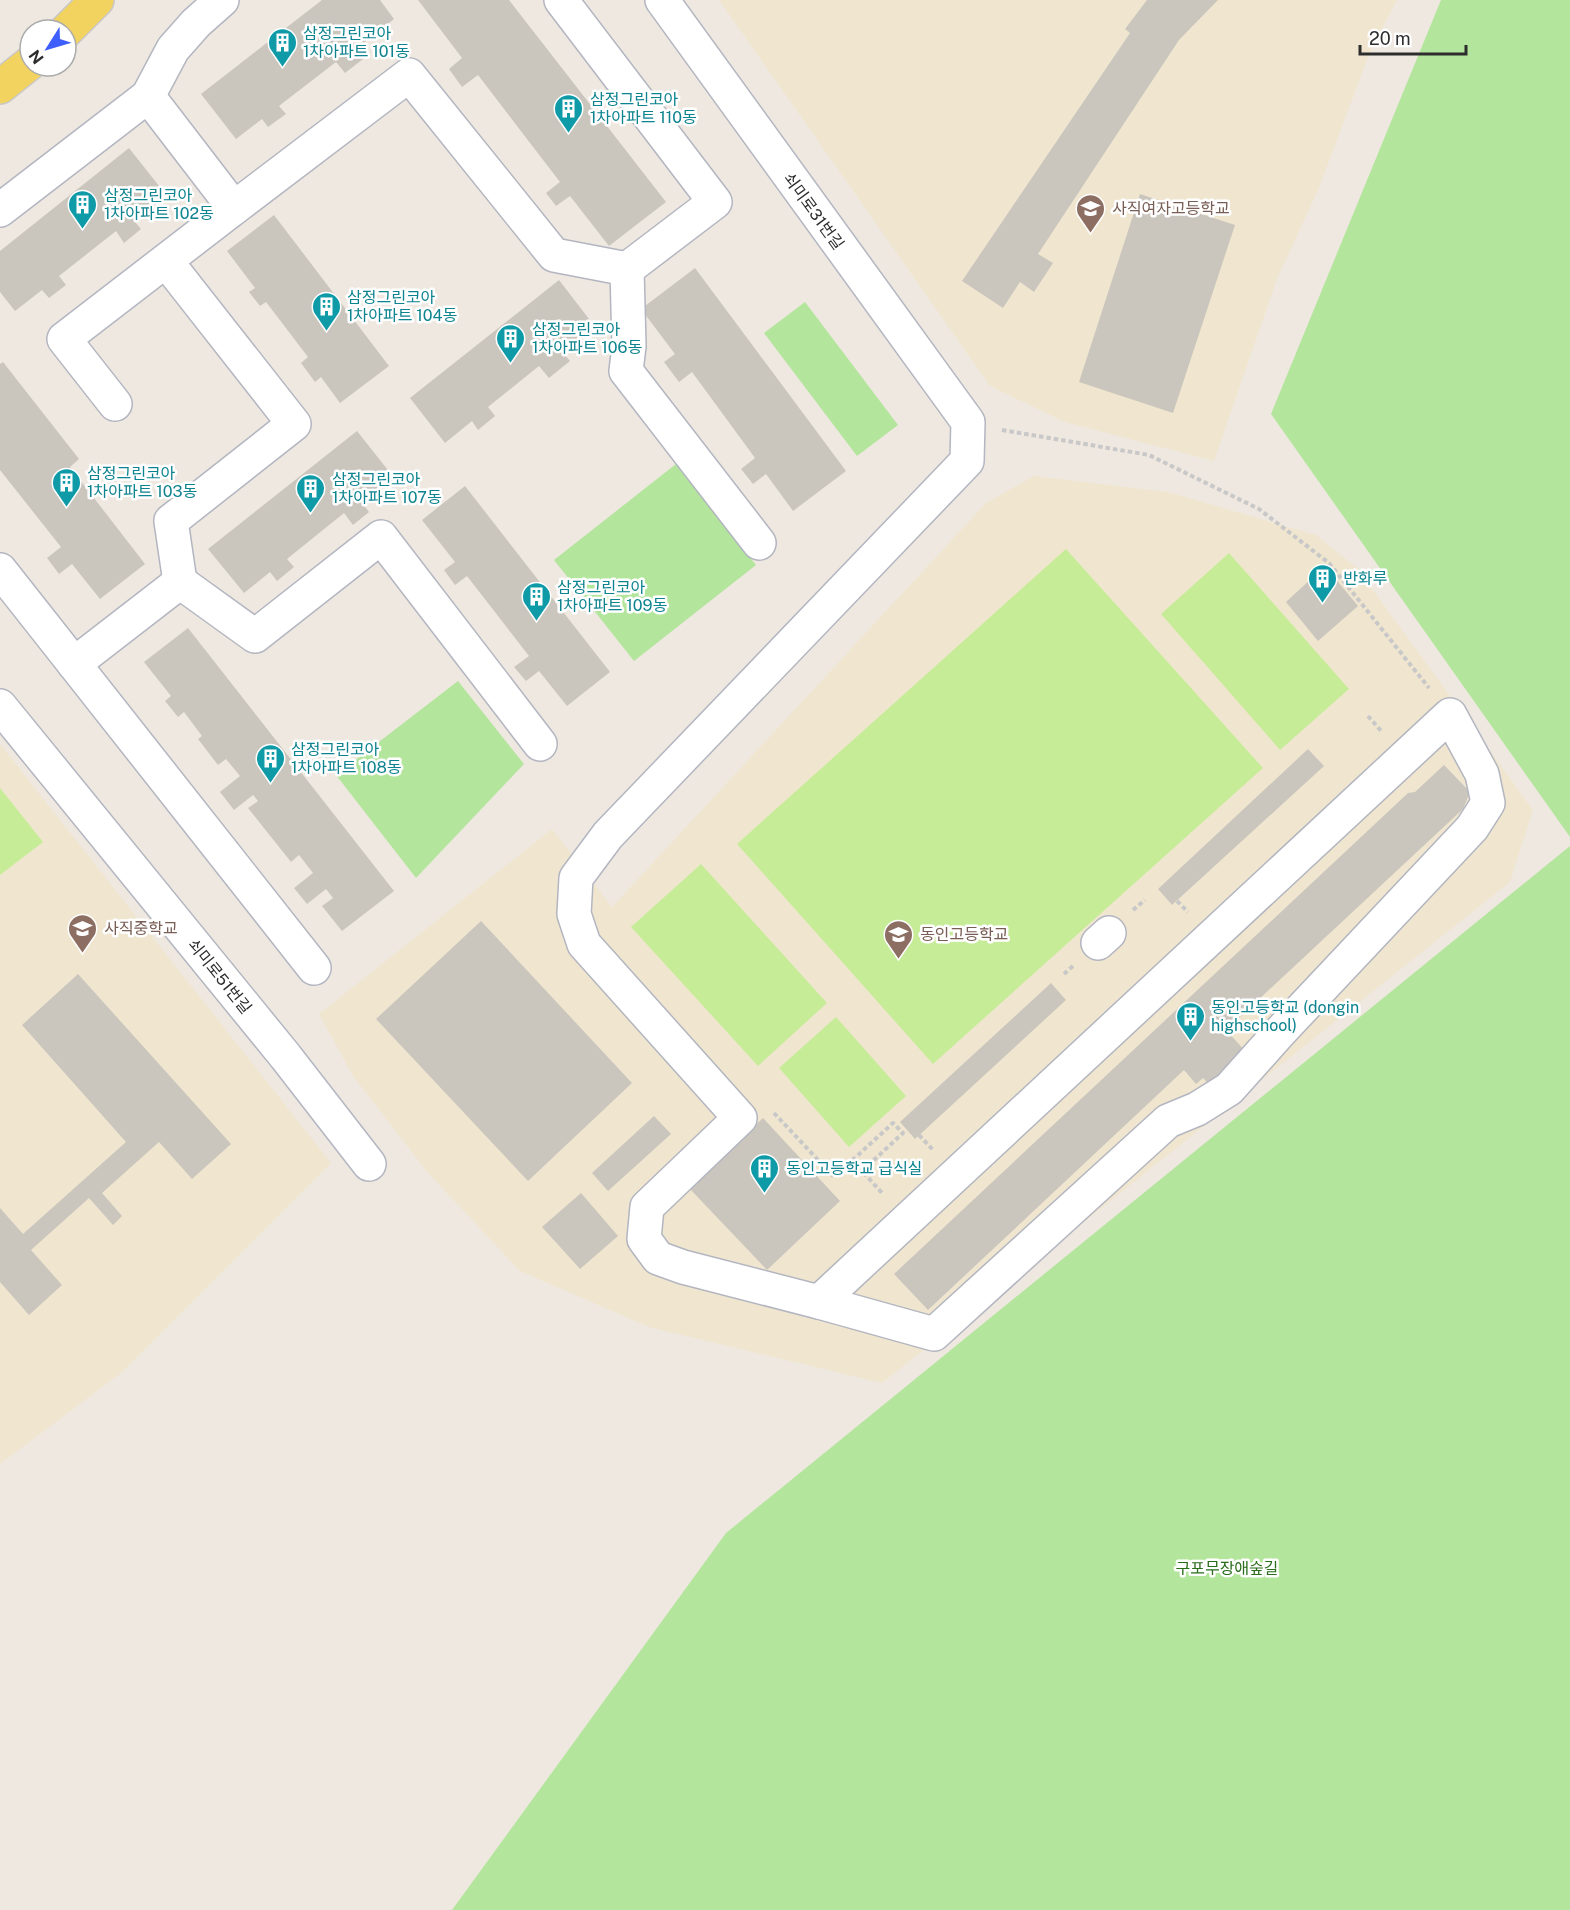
<svg xmlns="http://www.w3.org/2000/svg" width="1570" height="1910" font-family="'Public Sans','Noto Sans KR',sans-serif">
	<rect width="100%" height="100%" fill="#eee8e0"/>
	<!-- education -->
	<g fill="#f0e6cf">
		<polygon points="719,0 1397,0 1371,50 1318,190 1277,279 1214,461 1065,422 990,386"/>
		<polygon points="1034,476 1168,492 1316,535 1357,568 1533,810 1510,882 882,1383 649,1327 520,1271 428,1173 353,1076 319,1014 552,829 612,907 986,503"/>
		<polygon points="0,744 331,1163 121,1373 0,1464"/>
	</g>
	<!-- green -->
	<g fill="#b4e59c">
		<polygon points="1441,0 1570,0 1570,837 1271,414"/>
		<polygon points="805,302 898,425 857,456 764,333"/>
		<polygon points="676,464 756,565 634,661 554,560"/>
		<polygon points="458,681 524,764 416,878 336,775"/>
		<polygon points="1570,846 1570,1910 452,1910 726,1533"/>
	</g>
	<!-- pitch -->
	<g fill="#c7ec98">
		<polygon points="1066,549 1263,768 933,1064 737,844"/>
		<polygon points="1229,553 1349,689 1280,750 1161,614"/>
		<polygon points="0,788 43,842 0,875"/>
		<polygon points="701,864 827,1003 758,1066 631,927"/>
		<polygon points="836,1017 906,1096 849,1147 779,1068"/>
	</g>
	<!-- building -->
	<g fill="#cac6be">
		<polygon points="322,0 380,0 394,19 360,46 367,56 345,73 336,62 279,106 286,114 268,127 262,119 236,139 201,94"/>
		<polygon points="418,0 509,0 666,202 609,246 570,196 556,206 546,193 560,182 478,75 462,87 449,69 462,58"/>
		<polygon points="1147,0 1218,0 1179,40 1038,254 1053,263 1034,292 1020,282 1003,308 962,281 1130,33 1125,29"/>
		<polygon points="129,148 167,196 135,222 141,229 124,243 116,231 59,276 66,285 49,298 42,290 15,311 0,292 0,251"/>
		<polygon points="1140,194 1235,225 1173,413 1079,382"/>
		<polygon points="274,215 389,366 340,403 321,377 315,382 301,363 308,357 266,302 260,306 249,292 255,288 227,251"/>
		<polygon points="695,268 846,471 793,511 766,474 753,484 741,469 755,458 692,372 679,382 664,362 675,354 641,309"/>
		<polygon points="559,280 596,328 564,354 570,361 549,378 539,366 488,407 495,416 478,430 472,421 445,443 410,398"/>
		<polygon points="3,362 79,459 70,467 145,564 100,599 72,564 59,574 47,558 61,547 0,470 0,364"/>
		<polygon points="357,431 395,479 363,504 369,512 353,525 344,513 287,559 294,567 277,581 270,572 244,593 208,549"/>
		<polygon points="465,486 610,672 567,706 539,671 526,681 514,667 529,656 467,576 455,585 444,570 455,562 422,520"/>
		<polygon points="1325,566 1358,606 1318,641 1286,602"/>
		<polygon points="188,628 394,891 342,931 322,906 333,898 326,889 307,904 294,888 313,873 299,855 291,862 248,808 258,801 253,795 234,810 220,792 240,776 226,759 218,765 198,739 202,736 184,712 178,717 165,701 171,696 144,662"/>
		<polygon points="1308,749 1324,766 1172,905 1158,889"/>
		<polygon points="1444,765 1470,792 1463,809 1226,1030 1247,1053 1215,1091 1203,1078 1196,1084 1184,1070 928,1310 894,1274 1408,793 1415,792"/>
		<polygon points="481,921 632,1083 528,1181 376,1019"/>
		<polygon points="78,974 231,1144 192,1179 159,1142 102,1193 122,1216 113,1225 89,1198 31,1250 62,1285 29,1315 0,1282 0,1208 23,1234 126,1142 22,1025"/>
		<polygon points="1051,983 1066,1000 915,1139 900,1122"/>
		<polygon points="654,1116 671,1134 608,1191 592,1173"/>
		<polygon points="763,1118 840,1201 767,1270 689,1188"/>
		<polygon points="581,1193 618,1236 580,1269 542,1227"/>
	</g>
	<g fill="none" stroke-linecap="round" stroke-linejoin="round">
		<defs>
			<g id="minor">
				<polyline points="561,0 715,202 627,269"/>
				<polyline points="662,0 968,422 967,461 608,835 576,878 574,914 584,944 740,1118 647,1207 644,1239 658,1258 683,1267 819,1302"/>
				<polyline points="148,96 234,208 409,75 554,255 627,269 629,346 626,371 759,543"/>
				<polyline points="0,210 148,96 173,49 196,23 222,0"/>
				<polyline points="115,404 64,339 234,208"/>
				<polyline points="0,570 314,968"/>
				<polyline points="180,582 255,636 381,537 540,744"/>
				<polyline points="74,664 180,582 171,521 294,424 166,261"/>
				<polyline points="0,706 286,1057 369,1164"/>
				<polygon points="1450,715 1482,774 1488,803 1472,828 1280,1032 1229,1089 1197,1109 1168,1121 934,1334 819,1302"/>
				<polyline points="1098,943 1109,933"/>
			</g>
			<g id="major">
				<polyline points="66,31 97,0"/>
				<polyline points="0,87 30,63"/>
			</g>
		</defs>
		<!-- minor casing -->
		<use href="#minor" stroke="#b3b6c0" stroke-width="36"/>
		<!-- major casing -->
		<use href="#major" stroke="#c8c8c8" stroke-width="36"/>
		<!-- path -->
		<g stroke="#c8c8c8" stroke-width="4" stroke-dasharray="4.5 3" stroke-linecap="butt">
			<polyline points="1002,430 1149,455 1259,509 1329,563 1429,688"/>
			<polyline points="1368,716 1382,732"/>
			<polyline points="1177,901 1188,912"/>
			<polyline points="1133,910 1145,900"/>
			<polyline points="1064,974 1073,966"/>
			<polyline points="774,1113 834,1177 893,1123 903,1133 862,1171 883,1194"/>
			<polyline points="919,1135 933,1150"/>
		</g>
		<!-- minor -->
		<use href="#minor" stroke="#fff" stroke-width="33"/>
		<!-- major -->
		<use href="#major" stroke="#f3d360" stroke-width="33"/>
	</g>
	<!-- icons -->
	<defs>
		<symbol id="building-pin" viewBox="-11 -11 22 30"><path d="M0 17L-7.5 6A9.5 9.5 0 1 1 7.5 6Z" fill="#0f9aa8" stroke="#fff"/><path d="M-4-6H4V6H1V3H-1V6H-4ZM-2.5-4.3h1.7v1.8h-1.7ZM.8-4.3h1.7v1.8H.8ZM-2.5-1h1.7V.8h-1.7ZM.8-1h1.7V.8H.8Z" fill="#fff"/></symbol>
		<symbol id="school-pin" viewBox="-11 -11 22 30"><path d="M0 17L-7.5 6A9.5 9.5 0 1 1 7.5 6Z" fill="#8d6e63" stroke="#fff"/><path d="M0-5L7-2L0 1L-7-2ZM-4 1L0 2.5L4 1V4Q0 6-4 4Z" fill="#fff"/></symbol>
	</defs>
	<g fill-rule="evenodd">
		<use href="#building-pin" x="266" y="26" width="33" height="45"/>
		<use href="#building-pin" x="552" y="92" width="33" height="45"/>
		<use href="#building-pin" x="66" y="188" width="33" height="45"/>
		<use href="#school-pin" x="1074" y="192" width="33" height="45"/>
		<use href="#building-pin" x="310" y="290" width="33" height="45"/>
		<use href="#building-pin" x="494" y="322" width="33" height="45"/>
		<use href="#building-pin" x="50" y="466" width="33" height="45"/>
		<use href="#building-pin" x="294" y="472" width="33" height="45"/>
		<use href="#building-pin" x="1306" y="562" width="33" height="45"/>
		<use href="#building-pin" x="520" y="580" width="33" height="45"/>
		<use href="#building-pin" x="254" y="742" width="33" height="45"/>
		<use href="#school-pin" x="66" y="912" width="33" height="45"/>
		<use href="#school-pin" x="882" y="918" width="33" height="45"/>
		<use href="#building-pin" x="1174" y="1000" width="33" height="45"/>
		<use href="#building-pin" x="748" y="1152" width="33" height="45"/>
	</g>
	<g text-anchor="middle" stroke-width="5" stroke-linejoin="round" paint-order="stroke">
		<!-- culture labels -->
		<g font-size="16" fill="#0d838f" stroke="#fff" text-anchor="start">
			<text x="303" y="39">삼정그린코아<tspan x="303" dy="18">1차아파트 101동</tspan></text>
			<text x="590" y="105">삼정그린코아<tspan x="590" dy="18">1차아파트 110동</tspan></text>
			<text x="104" y="201">삼정그린코아<tspan x="104" dy="18">1차아파트 102동</tspan></text>
			<text x="347" y="303">삼정그린코아<tspan x="347" dy="18">1차아파트 104동</tspan></text>
			<text x="532" y="335">삼정그린코아<tspan x="532" dy="18">1차아파트 106동</tspan></text>
			<text x="87" y="479">삼정그린코아<tspan x="87" dy="18">1차아파트 103동</tspan></text>
			<text x="332" y="485">삼정그린코아<tspan x="332" dy="18">1차아파트 107동</tspan></text>
			<text x="1343" y="584">반화루</text>
			<text x="557" y="593">삼정그린코아<tspan x="557" dy="18">1차아파트 109동</tspan></text>
			<text x="291" y="755">삼정그린코아<tspan x="291" dy="18">1차아파트 108동</tspan></text>
			<text x="1211" y="1013">동인고등학교 (dongin<tspan x="1211" dy="18">highschool)</tspan></text>
			<text x="786" y="1174">동인고등학교 급식실</text>
		</g>
		<!-- education labels -->
		<g font-size="16" fill="#785e54" stroke="#fff" text-anchor="start">
			<text x="1112" y="214">사직여자고등학교</text>
			<text x="104" y="934">사직중학교</text>
			<text x="920" y="940">동인고등학교</text>
		</g>
		<!-- street labels -->
		<g font-size="16" fill="#2d2d2d" stroke="#fff">
			<text transform="translate(814 211) rotate(54)" y="6">쇠미로31번길</text>
			<text transform="translate(220 976) rotate(51)" y="6">쇠미로51번길</text>
		</g>
		<!-- park labels -->
		<g font-size="16" fill="#2a6d1a" stroke="#fff">
			<text x="1227" y="1574">구포무장애숲길</text>
		</g>
	</g>
	<!-- north arrow -->
	<g transform="translate(48 48) rotate(233)"><circle r="28" fill="#ffffff" stroke="#ababab" stroke-width="1.5"/>
	<path d="M0-4.5L10 22L0 15L-10 22Z" fill="#3f5ffd"/>
	<text y="-9" font-size="16" font-weight="bold" text-anchor="middle" fill="#2d2d2d">N</text>
	</g>
	<!-- scale -->
	<path d="M1360 45v9h106v-9" fill="none" stroke="#2d2d2d" stroke-width="3"/>
	<text x="1369" y="45" font-size="18" fill="#2d2d2d" stroke="#ffffff" stroke-width="4.5" paint-order="stroke">20 m</text>
</svg>
